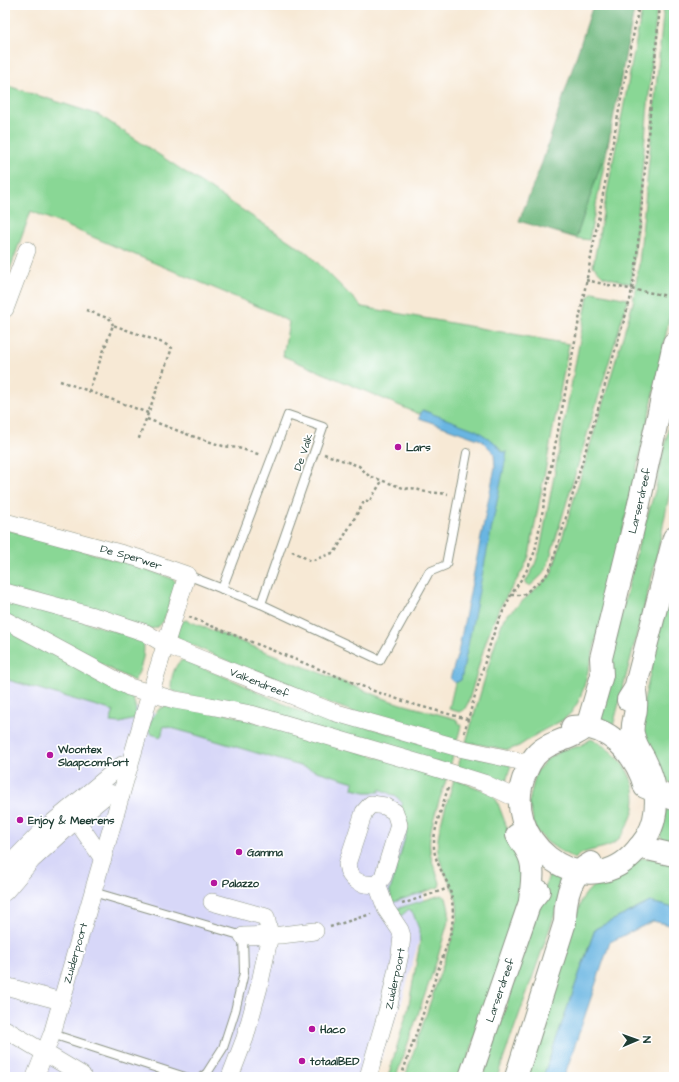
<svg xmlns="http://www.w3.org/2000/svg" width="679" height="1082" font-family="'Architects Daughter',sans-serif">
	<rect width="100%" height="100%" fill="#fff"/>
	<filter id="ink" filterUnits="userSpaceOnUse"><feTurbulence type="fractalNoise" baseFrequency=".025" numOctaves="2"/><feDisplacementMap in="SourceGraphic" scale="8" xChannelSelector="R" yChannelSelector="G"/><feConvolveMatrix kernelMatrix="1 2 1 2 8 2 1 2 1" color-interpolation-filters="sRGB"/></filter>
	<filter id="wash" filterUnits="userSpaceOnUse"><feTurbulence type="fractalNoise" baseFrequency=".012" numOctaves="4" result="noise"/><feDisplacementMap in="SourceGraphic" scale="16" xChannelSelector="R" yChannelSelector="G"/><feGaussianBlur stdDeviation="0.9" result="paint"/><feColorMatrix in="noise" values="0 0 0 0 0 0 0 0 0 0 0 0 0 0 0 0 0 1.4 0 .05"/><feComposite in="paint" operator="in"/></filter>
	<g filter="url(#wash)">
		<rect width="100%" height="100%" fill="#f7e9d5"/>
		<!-- built -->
		<polygon fill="#d7d7f8" points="5,657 119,703 404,779 422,843 424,923 401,1004 374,1077 5,1077"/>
		<!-- green -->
		<g fill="#89d795" stroke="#548a64">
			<polygon points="643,5 657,5 638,215 631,284 603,276 593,266"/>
			<polygon points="664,5 674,5 674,277 672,290 672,304 658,375 607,599 583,690 578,702 571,713 563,720 540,732 519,746 508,750 466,742 498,634 504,618 551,575 633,303 639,264"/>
			<path d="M5 85 99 115 309 254 362 307 569 344 529 556C521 578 504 596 495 618 483 645 477 675 468 703L464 710 459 712 449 709 455 683 461 680 503 452 494 442 423 410 419 414 283 356 289 322 271 312 31 211 5 283Z"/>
			<polygon points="609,140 589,240 576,238"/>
			<polygon points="593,292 628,299 548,564 543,574 530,586 525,583 534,567 540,550 588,297"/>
			<polygon points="674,402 674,471 655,565 612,730 595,722 639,543 655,491"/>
			<polygon points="5,529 138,566 173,579 176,583 176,588 163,622 159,626 152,629 5,588"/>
			<polygon points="674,568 674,785 664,780 662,777 661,767 658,760 644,739 643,717 644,700"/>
			<path d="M5 597 143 640C146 652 141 671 134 681L5 615Z"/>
			<polygon points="186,620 391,701 456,719 461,726 457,741 362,715 278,684 179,639 176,634 181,622"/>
			<path d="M5 625 130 693C135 703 137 708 135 719L120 723 110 722 114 711 5 679Z"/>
			<path d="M183 660 235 681 303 713 315 716 355 723 454 753 450 766 172 691C169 684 174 662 183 660Z"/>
			<path d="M168 705 214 710 447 777C441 797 427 830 430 850 431 862 437 872 440 883L439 887 391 903 390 891 407 831V821L401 806 403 804 397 797 380 789 379 792H365L353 789 354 782 193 734 164 726 161 737 151 734 148 729C152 717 155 709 168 705Z"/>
			<path d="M591 739C624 754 648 791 627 826 624 832 620 839 614 843 604 850 582 849 575 859L557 849 547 842 535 829 529 802 536 772 546 760 562 750 580 746Z"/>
			<polygon points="462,754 511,765 505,785 457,769"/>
			<path d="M454 779 491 793 497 801 509 833 521 853 525 885 462 1077H405L452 938C457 922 460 908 454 892 449 879 440 866 438 852 435 832 449 799 454 779Z"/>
			<polygon points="669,808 674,810 674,842 662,839 660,835 666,809"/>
			<path d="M638 858 674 859V908L650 902 595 929 543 1077H521L582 899C595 879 617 870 638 858Z"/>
			<polygon points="551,869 568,877 497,1077 483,1077"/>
			<polygon points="441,895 446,898 449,910 449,918 437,960 396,1077 388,1077 408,1009 420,943 419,929 413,913 409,909 401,916 396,909"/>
		</g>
		<!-- forest -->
		<polygon fill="#6eb87e" stroke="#467a59" points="593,5 635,5 609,140 576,238 519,221 542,163"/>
		<!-- water -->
		<g fill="#69b5e2" stroke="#44798b">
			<polygon points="422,410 476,430 494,442 503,452 507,452 461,680 455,683 450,679 458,653 495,467 494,453 481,440 419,418"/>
			<polygon points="650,902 674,908 674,926 653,921 610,942 564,1077 543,1077 595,929"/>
		</g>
	</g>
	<g filter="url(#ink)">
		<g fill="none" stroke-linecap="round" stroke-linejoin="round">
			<defs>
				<g id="lane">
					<polyline points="187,575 261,604 380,660 429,572 446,565 467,453"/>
					<polyline points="222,589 288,415 323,427 261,604"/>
					<polyline points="93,892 243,936 244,973 235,1011 223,1048 207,1073 202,1077"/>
					<polyline points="52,1034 185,1077"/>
				</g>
				<g id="street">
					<polyline points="5,309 27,250"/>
					<path id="s1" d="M5 522 138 558 187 575 150 694 52 1034 35 1077"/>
					<path id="s2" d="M5 592 104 619 146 633 166 645 333 712 459 748 519 761"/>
					<polyline points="5,620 129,687 175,700 210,706 251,714 426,765 484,783 509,795"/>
					<path d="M371 804 385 806 395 812 399 825 383 877 377 884C361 886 349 881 347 864L364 812Z"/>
					<polyline points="70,811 103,859"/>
					<polyline points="5,869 41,832 122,765 130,766"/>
					<polyline points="5,892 32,860 76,820 109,793 121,796"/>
					<polyline points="212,902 266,917 270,935 259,987 245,1038 230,1077"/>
					<polyline points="243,936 281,935 315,931"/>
					<polyline points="5,986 61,1001"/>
					<polyline points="5,1029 82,1075"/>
					<path id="s3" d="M368 1077 389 1005 400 954 402 936 400 930 386 909 377 884"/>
				</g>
				<g id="secondary">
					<polyline points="628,700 635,689 674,538"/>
					<path d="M572 727C608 723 636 754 645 787L674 799"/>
					<path d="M587 727C583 730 578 733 574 735 560 742 545 744 535 756 531 761 528 767 526 772 496 837 580 906 632 855 642 845 651 833 654 819 659 797 654 778 644 758 639 750 635 743 633 734 631 724 636 716 636 707 637 701 635 695 635 689"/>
					<path id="s4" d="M587 727 602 675 601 658 638 508 674 343"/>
					<path d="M517 835C521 843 527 849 530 858 535 871 531 888 530 902"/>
					<polyline points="639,847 674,855"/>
					<path id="s5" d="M470 1077 530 902 539 891"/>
					<path d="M516 1077 565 922C565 900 569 874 591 863"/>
				</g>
			</defs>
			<!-- lane casing -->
			<use href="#lane" stroke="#8b9384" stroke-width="10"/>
			<!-- street casing -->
			<use href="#street" stroke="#8b9384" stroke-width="18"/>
			<!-- secondary casing -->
			<use href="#secondary" stroke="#8b9384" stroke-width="24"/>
			<!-- path -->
			<g stroke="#8b9384" stroke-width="2.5" stroke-dasharray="3 3" stroke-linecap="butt">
				<polyline points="586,280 608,285"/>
				<polyline points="86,310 110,319 113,325"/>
				<polyline points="60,381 89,391 113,325 163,343 172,348 138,441"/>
				<polyline points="89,391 148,413"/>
				<polyline points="147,419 189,435 223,446 238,448 261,455"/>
				<path d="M324 454 359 466 369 476 406 489C416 486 419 492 428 492 435 493 441 493 448 494"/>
				<polyline points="292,551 311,561 335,552 365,500 369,502 382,481"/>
				<polyline points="511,595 523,595 546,576 552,565 630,300 636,266 660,5"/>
				<polyline points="189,617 374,691 412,704 467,719"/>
				<polyline points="464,733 491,641 498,622 511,595 526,572 535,551 639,5"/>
				<polyline points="402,904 449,888"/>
				<polyline points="330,927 371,914"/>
				<path d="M401 1077 450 936C454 920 454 903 449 887 444 874 433 859 434 844 434 827 443 805 448 788"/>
			</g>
			<!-- lane -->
			<use href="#lane" stroke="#fff" stroke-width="8"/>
			<!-- street -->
			<use href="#street" stroke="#fff" stroke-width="17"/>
			<!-- secondary -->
			<use href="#secondary" stroke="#fff" stroke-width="22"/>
			<!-- path-bridge -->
			<polyline stroke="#8b9384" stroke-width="2.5" stroke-dasharray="3 3" stroke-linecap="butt" points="608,285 674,297"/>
		</g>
	</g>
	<!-- markers -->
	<g fill="#b5179e" stroke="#fff" stroke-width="1.5">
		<circle cx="398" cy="447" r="4"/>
		<circle cx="50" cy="755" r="4"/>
		<circle cx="20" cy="820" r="4"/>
		<circle cx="239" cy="852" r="4"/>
		<circle cx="214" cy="883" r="4"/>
		<circle cx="312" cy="1029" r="4"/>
		<circle cx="302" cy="1061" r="4"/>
	</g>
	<g text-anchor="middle" stroke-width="3.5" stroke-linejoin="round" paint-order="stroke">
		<!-- poi labels -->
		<g font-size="11" font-weight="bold" fill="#1f3d34" stroke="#fff" text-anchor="start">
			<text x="406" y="451">Lars</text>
			<text x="58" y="753">Woontex<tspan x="58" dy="13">Slaapcomfort</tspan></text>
			<text x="28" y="824">Enjoy &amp; Meerens</text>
			<text x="247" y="856">Gamma</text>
			<text x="222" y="887">Palazzo</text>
			<text x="320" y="1033">Haco</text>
			<text x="310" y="1065">totaalBED</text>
		</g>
		<!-- street labels -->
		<g font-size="11" fill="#1f3d34" stroke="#fff">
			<text transform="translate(303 452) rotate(-71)" y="4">De Valk</text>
			<text dy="4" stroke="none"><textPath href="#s4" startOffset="233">Larserdreef</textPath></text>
			<text dy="4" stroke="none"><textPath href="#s1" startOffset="131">De Sperwer</textPath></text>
			<text dy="4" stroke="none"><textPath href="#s2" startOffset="271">Valkendreef</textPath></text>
			<text transform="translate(75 953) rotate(-74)" y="4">Zuiderpoort</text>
			<text dy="4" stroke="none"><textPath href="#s3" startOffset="102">Zuiderpoort</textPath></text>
			<text dy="4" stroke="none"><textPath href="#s5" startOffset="92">Larserdreef</textPath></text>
		</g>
	</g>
	<!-- margin -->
	<rect width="679" height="1082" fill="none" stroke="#fff" stroke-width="20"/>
	<!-- north arrow -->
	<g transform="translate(637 1040) rotate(88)" stroke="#ffffff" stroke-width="3" paint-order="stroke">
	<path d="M0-3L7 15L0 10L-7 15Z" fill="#1f3d34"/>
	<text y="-6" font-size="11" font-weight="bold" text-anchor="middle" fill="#1f3d34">N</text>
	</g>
</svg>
